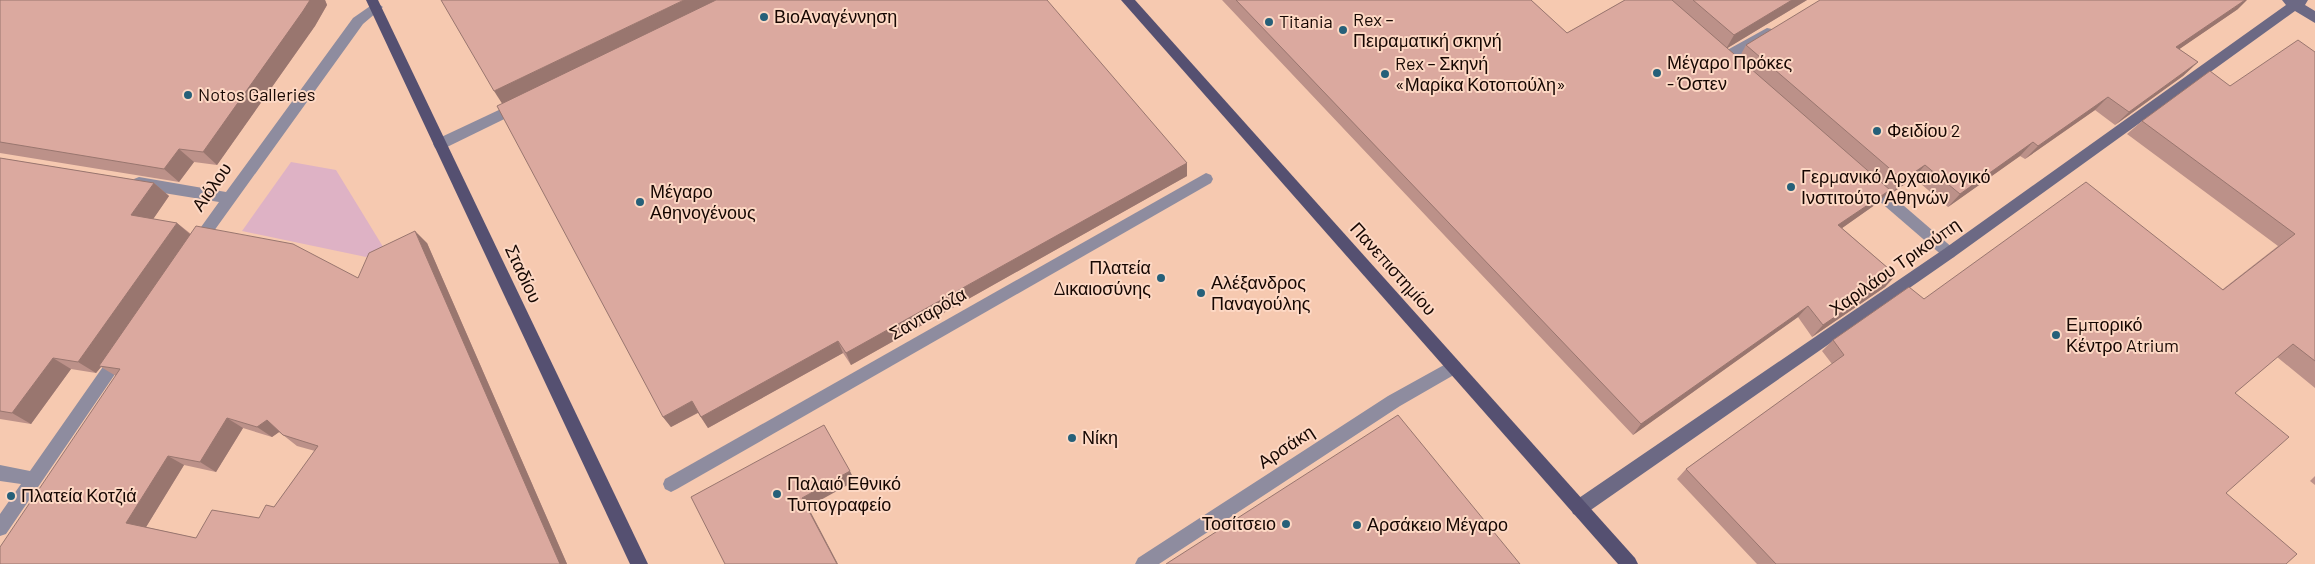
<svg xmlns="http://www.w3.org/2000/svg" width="2315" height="564" font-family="Barlow,sans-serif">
	<rect width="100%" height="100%" fill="#f6c9b0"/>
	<!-- green -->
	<polygon fill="#deb2c5" points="291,162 336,170 385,250 366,257 242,231"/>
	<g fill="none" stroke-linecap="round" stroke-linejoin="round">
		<!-- street -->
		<g fill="#8e8c9f" fill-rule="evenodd">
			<polygon points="376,2 383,7 363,24 201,249 196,251 191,249 189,245 191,241 219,202 139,189 134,187 132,183 134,179 139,177 226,192 353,18"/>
			<polygon points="1767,28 1772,29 1774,33 1772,37 1730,62 1720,62 1718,58 1720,54"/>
			<polygon points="520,100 525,101 527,105 525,109 445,148 440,150 435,148 433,144 435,140"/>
			<polygon points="1206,173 1211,175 1213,179 1211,183 677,489 671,492 665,489 663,484 665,479"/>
			<polygon points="1869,178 1874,180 1954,249 1956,253 1954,257 1949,259 1944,257 1864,188 1862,184 1864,180"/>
			<polygon points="119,349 124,351 127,356 124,361 6,534 0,536 0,514 21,484 0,481 0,465 30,471 114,351"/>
			<polygon points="1453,360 1459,362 1461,367 1459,372 1400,406 1159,564 1135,564 1138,558 1388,396"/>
		</g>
		<!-- secondary -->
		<polygon fill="#6c6984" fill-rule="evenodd" points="2282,0 2308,0 2305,5 2315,11 2315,23 2295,11 1954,257 1585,514 1579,516 1573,514 1571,508 1573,502 1944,249 2286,5"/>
		<!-- primary -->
		<g fill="#555071" fill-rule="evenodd">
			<polygon points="366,0 378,0 648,564 630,564"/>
			<polygon points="1121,0 1135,0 1635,558 1638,564 1618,564"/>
		</g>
	</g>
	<!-- wall -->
	<g fill="#bc9189" fill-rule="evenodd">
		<polygon points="0,0 325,0 327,5 315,26 217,165 194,162 179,182 0,153"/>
		<polygon points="1222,0 1531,0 1567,33 1625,0 1807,0 1727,48 1739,58 1746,45 2238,9 2179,49 2198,62 2183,76 2115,125 2095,110 2025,159 2020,156 1948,207 1914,178 1892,193 1889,190 1879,202 1842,228 1896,275 1885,287 1812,337 1798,317 1633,435"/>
		<polygon points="2315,52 2315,388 2277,357 2235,393 2226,493 2286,564 1757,564 1677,479 1686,469 1832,364 1822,351 1833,340 1924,299 2223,289 2278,246 2127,134 2142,121"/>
		<path d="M0 158 154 183 169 196 153 219 177 223 191 234 358 278 427 243 567 564H0L116 376 101 367 96 373 71 369 31 424 0 419ZM243 428 272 437 279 432 283 435 297 446 315 451 274 507 259 518 196 538 146 527 184 465 216 472Z"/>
		<polygon points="1187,163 1187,176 851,365 843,353 708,428 698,413 671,427 663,417"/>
		<polygon points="2315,476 2315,485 2310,481"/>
	</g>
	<!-- shaded-wall -->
	<g fill="#99766f">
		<polygon points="310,0 325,0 327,5 315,26 217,165 203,152"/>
		<polygon points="684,0 720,0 503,105 494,91"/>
		<polygon points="1792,0 1807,0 1726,49 1734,35"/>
		<polygon points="2245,0 2247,0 2238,9 2162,61 2176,47"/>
		<polygon points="2198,62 2183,76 2115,125 2129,112"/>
		<polygon points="2108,97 2095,110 2025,159 2038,146"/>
		<polygon points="2033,142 2020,156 1948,207 1960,194"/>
		<polygon points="179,149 194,162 179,182 164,169"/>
		<polygon points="1187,163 1187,176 851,365 846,353"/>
		<polygon points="1925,165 1914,178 1892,193 1903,180"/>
		<polygon points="154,183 169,196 147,228 131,215"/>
		<polygon points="1890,190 1879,202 1828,238 1838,225"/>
		<polygon points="177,223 192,236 99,366 101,367 96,373 78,362"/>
		<polygon points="415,231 427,243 567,564 560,564"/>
		<polygon points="1896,275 1885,287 1812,337 1823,325"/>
		<polygon points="1808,306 1798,317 1633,435 1641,424"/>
		<polygon points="838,341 843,353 708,428 701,417"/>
		<polygon points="53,358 71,369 31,424 12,413"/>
		<polygon points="692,401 699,412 671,427 663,417"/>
		<polygon points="227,418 243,428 216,472 200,462"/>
		<polygon points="267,420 282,430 272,437 257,427"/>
		<polygon points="168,456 184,465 143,532 126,523"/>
		<polygon points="850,471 855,481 808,507 838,564 837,564 802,498"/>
	</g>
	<!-- building -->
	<g fill="#dba99f" stroke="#99766f" fill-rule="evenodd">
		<polygon points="0,0 310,0 303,11 203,152 179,149 164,169 0,142"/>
		<polygon points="441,0 684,0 494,91"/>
		<polygon points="716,0 1047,0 1187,163 846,353 838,341 701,417 692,401 663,417 497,106"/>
		<polygon points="1236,0 1531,0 1567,33 1625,0 1672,0 1890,190 1838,225 1896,275 1823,325 1808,306 1641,424"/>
		<polygon points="1693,0 1792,0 1734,35"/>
		<polygon points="1820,0 2245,0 2176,47 2198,62 2129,112 2108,97 2038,146 2033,142 1960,194 1925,165 1903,180 1746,45"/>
		<polygon points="2298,40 2315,52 2315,361 2293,344 2235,393 2289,437 2226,493 2297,554 2286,564 1776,564 1686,469 1844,355 1833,340 1909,287 1924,299 2086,182 2223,290 2295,234 2142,121 2210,71 2230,86"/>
		<polygon points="0,158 154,183 131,215 177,223 78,362 53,358 12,413 0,411"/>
		<path d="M196 226 293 244 358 278 369 253 415 231 560 564H0V547L120 369 99 366ZM227 418 257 427 267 420 283 435 318 446 274 507 266 505 259 518 212 510 196 538 126 523 168 456 200 462Z"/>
		<polygon points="1398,415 1520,564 1166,564"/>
		<polygon points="824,425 850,471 802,498 837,564 725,564 691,497"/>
	</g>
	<!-- markers -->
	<g fill="#266079" stroke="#fdd8c4" stroke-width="2">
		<circle cx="764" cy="17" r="5"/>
		<circle cx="1269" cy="22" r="5"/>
		<circle cx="1343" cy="30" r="5"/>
		<circle cx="1657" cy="73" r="5"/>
		<circle cx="1385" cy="74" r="5"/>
		<circle cx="188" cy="95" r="5"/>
		<circle cx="1877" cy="131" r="5"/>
		<circle cx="1791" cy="187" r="5"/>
		<circle cx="640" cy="202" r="5"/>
		<circle cx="1161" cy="278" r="5"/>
		<circle cx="1201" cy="293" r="5"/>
		<circle cx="2056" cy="335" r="5"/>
		<circle cx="1072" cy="438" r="5"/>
		<circle cx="777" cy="494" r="5"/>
		<circle cx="11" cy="496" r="5"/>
		<circle cx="1286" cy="524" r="5"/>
		<circle cx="1357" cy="525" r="5"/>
	</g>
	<g text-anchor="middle" stroke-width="4" stroke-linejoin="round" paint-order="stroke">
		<!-- poi labels -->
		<g font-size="18" fill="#160702" stroke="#fdd8c4" text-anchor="start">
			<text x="774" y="23">ΒιοΑναγέννηση</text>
			<text x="1353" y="26">Rex –<tspan x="1353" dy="21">Πειραματική σκηνή</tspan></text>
			<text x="1279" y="28">Titania</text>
			<text x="1667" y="69">Μέγαρο Πρόκες<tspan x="1667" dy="21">- Όστεν</tspan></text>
			<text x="1395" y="70">Rex – Σκηνή<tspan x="1395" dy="21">«Μαρίκα Κοτοπούλη»</tspan></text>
			<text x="198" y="101">Notos Galleries</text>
			<text x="1887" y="137">Φειδίου 2</text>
			<text x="1801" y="183">Γερμανικό Αρχαιολογικό<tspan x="1801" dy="21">Ινστιτούτο Αθηνών</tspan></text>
			<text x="650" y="198">Μέγαρο<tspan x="650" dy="21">Αθηνογένους</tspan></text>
			<text x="1151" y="274" text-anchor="end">Πλατεία<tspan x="1151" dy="21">Δικαιοσύνης</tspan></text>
			<text x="1211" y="289">Αλέξανδρος<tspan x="1211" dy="21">Παναγούλης</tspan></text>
			<text x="2066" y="331">Εμπορικό<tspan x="2066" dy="21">Κέντρο Atrium</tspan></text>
			<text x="1082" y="444">Νίκη</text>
			<text x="787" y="490">Παλαιό Εθνικό<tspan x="787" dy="21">Τυπογραφείο</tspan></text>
			<text x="21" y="502">Πλατεία Κοτζιά</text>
			<text x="1276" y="530" text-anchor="end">Τοσίτσειο</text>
			<text x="1367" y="531">Αρσάκειο Μέγαρο</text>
		</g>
		<!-- street labels -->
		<g font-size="18" fill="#160702" stroke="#fdd8c4">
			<text transform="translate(212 187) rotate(-55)" y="6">Αιόλου</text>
			<text transform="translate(1895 267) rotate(-35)" y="6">Χαριλάου Τρικούπη</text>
			<text transform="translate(1393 269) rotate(48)" y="6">Πανεπιστημίου</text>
			<text transform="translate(523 274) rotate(65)" y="6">Σταδίου</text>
			<text transform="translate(928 314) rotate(-30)" y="6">Σανταρόζα</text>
			<text transform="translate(1286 447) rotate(-33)" y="6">Αρσάκη</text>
		</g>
	</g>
</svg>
